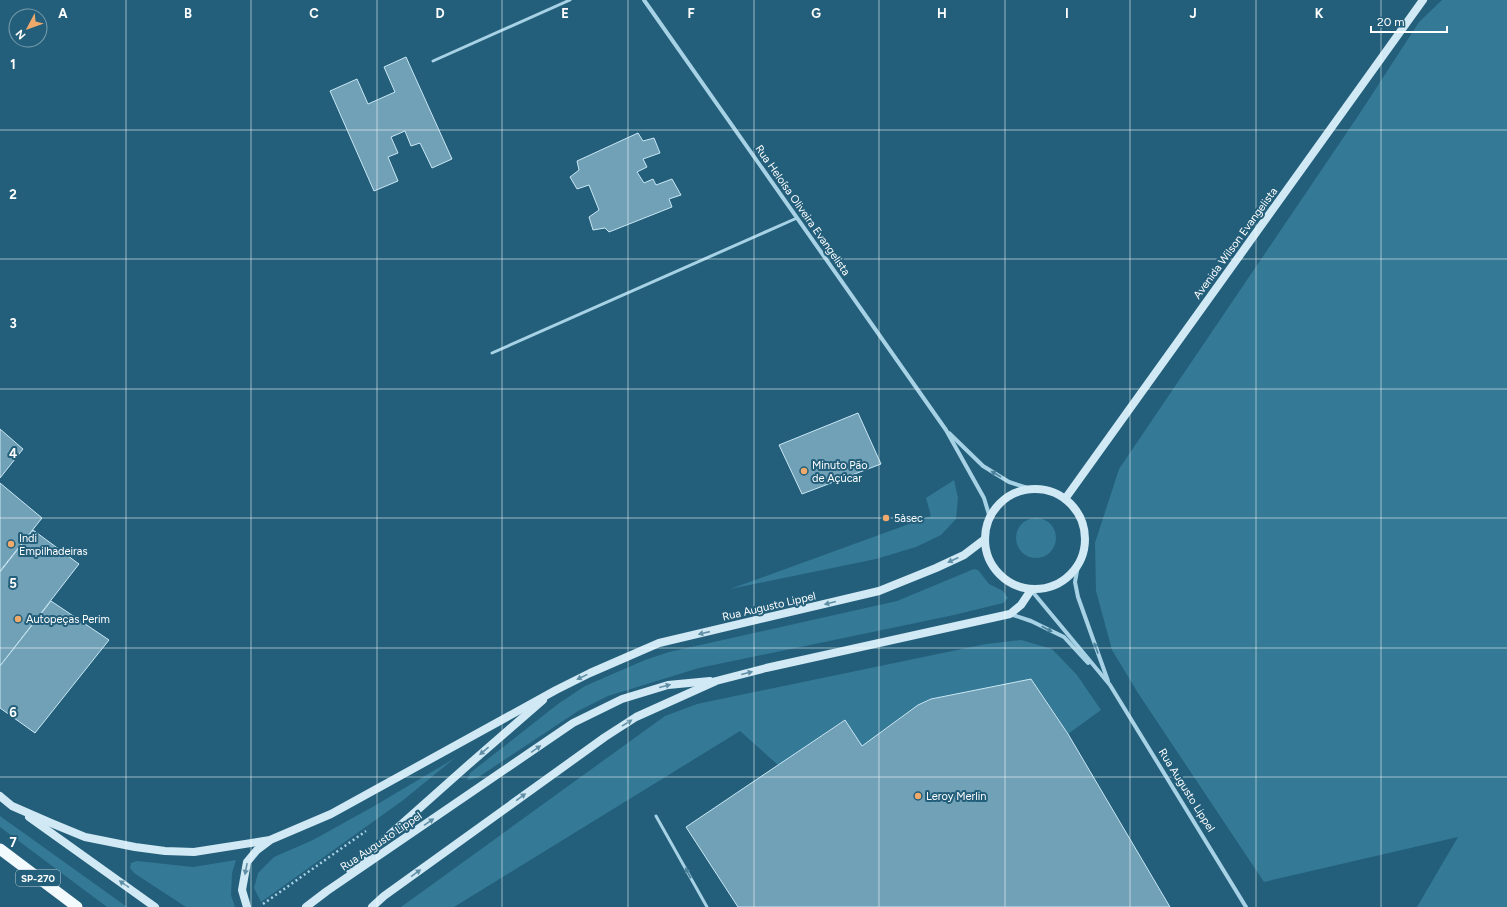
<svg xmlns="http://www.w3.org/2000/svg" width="1507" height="907" font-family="Figtree,sans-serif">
	<rect width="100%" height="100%" fill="#235f7b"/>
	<!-- green -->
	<g fill="#347996">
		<polygon points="1442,0 1507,0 1507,907 1417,907 1458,837 1264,882 1138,693 1112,650 1096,591 1095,543 1119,469 1360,113 1419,22"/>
		<polygon points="954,480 958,498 956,519 941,535 916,547 876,559 730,589 931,516 926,498"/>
		<circle cx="1036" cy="538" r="20"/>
		<polygon points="974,569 978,570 989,584 1003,591 1008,598 1003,603 954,615 699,668 608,696 578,711 477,778 467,780 470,773 558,704 585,686 645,660 669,652 897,601"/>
		<polygon points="1021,640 1052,649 1077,675 1101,710 1068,734 1031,679 930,699 918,705 862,746 844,720 778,765 740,731 454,907 401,907 665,716 697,704 986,644"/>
		<polygon points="455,758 402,801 261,902 254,888 258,873 274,857 313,840 376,805"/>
		<polygon points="0,816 127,907 107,907 0,827"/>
		<polygon points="236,860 232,873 231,895 235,907 186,907 134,873 130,868 131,863 137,861 193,867"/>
	</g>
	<!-- building -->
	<g fill="#71a1b7" stroke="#c9e7f4">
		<polygon points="406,57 452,159 432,168 420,143 411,146 405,131 391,137 398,153 388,157 398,181 374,191 330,91 357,79 368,104 395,92 384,67"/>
		<polygon points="638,133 643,141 654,138 660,153 643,159 647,167 637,172 644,183 653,179 656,185 672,179 681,195 669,199 672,207 609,232 605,228 593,230 589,217 599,210 589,185 577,189 570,177 579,170 577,161"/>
		<polygon points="858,413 881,464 802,494 779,445"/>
		<polygon points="0,429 23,449 0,478"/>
		<polygon points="0,483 42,518 0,571"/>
		<polygon points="33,530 79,564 0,666 0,572"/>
		<polygon points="51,601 109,640 35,733 0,708 0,666"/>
		<polygon points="1031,679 1068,734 1170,907 738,907 686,827 845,720 862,746 918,705 931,699"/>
	</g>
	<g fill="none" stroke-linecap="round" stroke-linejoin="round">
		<!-- path -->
		<polyline stroke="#a7d2e5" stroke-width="2.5" stroke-dasharray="2 3" stroke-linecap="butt" points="263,904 366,831"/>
		<!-- service -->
		<g stroke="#a7d2e5" stroke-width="3">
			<polyline points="433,61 570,0"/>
			<polyline points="492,353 797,218"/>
			<polyline points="656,816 707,907"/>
		</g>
		<!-- minor -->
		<g stroke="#a7d2e5" stroke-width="4">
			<polyline points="644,0 946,430 984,498 990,518"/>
			<polyline points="949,433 983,466 1009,482 1031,489"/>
			<polyline points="1078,566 1075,582 1078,597 1108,681"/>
			<polyline points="1031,590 1110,685 1246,907"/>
			<polyline points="1010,614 1031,621 1064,637 1088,663"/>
		</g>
		<!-- secondary -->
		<g stroke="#d0e9f4" stroke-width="8">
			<circle cx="1035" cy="539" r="50"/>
			<polyline points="1065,499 1423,0"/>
			<polyline points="0,796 12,806 51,823 85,837 135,847 165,851 194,852 270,840 331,814 556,690 590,673 659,643 879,591 936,568 964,555 985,539"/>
			<polyline points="29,817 155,907"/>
			<polyline points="350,870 467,766 543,700"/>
			<polyline points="247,907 242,890 247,862 257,850 269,841"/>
			<polyline points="306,907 327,891 573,723 622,699 668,685 710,681"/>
			<polyline points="372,907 384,896 605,737 636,717 716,681 766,668 1010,614 1021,605 1031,590"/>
		</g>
		<!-- trunk -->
		<polyline stroke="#f3fafe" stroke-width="11" points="0,849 77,907"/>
	</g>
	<!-- one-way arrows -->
	<defs><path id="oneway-solid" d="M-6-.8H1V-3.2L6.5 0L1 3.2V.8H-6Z"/></defs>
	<g fill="#4b829b">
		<use href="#oneway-solid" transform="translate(996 474) rotate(-149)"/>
		<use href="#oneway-solid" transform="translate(1047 629) rotate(27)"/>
		<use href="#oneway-solid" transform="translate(1096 648) rotate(-110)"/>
		<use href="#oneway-solid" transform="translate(688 873) rotate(-119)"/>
	</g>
	<g fill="#608fa5">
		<use href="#oneway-solid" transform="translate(953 560) rotate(155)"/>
		<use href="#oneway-solid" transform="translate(830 603) rotate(166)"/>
		<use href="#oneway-solid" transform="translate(704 633) rotate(167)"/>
		<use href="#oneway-solid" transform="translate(747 673) rotate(-14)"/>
		<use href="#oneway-solid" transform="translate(582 677) rotate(154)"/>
		<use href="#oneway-solid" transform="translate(665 686) rotate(-15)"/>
		<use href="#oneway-solid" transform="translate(627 723) rotate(-32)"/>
		<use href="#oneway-solid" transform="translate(536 749) rotate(-35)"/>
		<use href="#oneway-solid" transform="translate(484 751) rotate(140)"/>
		<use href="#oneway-solid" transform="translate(521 797) rotate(-36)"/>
		<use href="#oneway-solid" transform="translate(429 822) rotate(-34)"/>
		<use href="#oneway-solid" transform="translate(246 869) rotate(101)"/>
		<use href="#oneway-solid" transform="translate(416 873) rotate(-36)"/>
		<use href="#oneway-solid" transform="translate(124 884) rotate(-145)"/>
	</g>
	<!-- grid -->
	<path fill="none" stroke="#fff" stroke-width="1" stroke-opacity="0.55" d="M126 0V907M251 0V907M377 0V907M502 0V907M628 0V907M754 0V907M879 0V907M1005 0V907M1130 0V907M1256 0V907M1381 0V907M0 130H1507M0 259H1507M0 389H1507M0 518H1507M0 648H1507M0 777H1507"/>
	<!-- markers -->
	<g fill="#efa96a" stroke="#235f7b" stroke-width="1.5">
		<circle cx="804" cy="471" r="4"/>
		<circle cx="886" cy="518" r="4"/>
		<circle cx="11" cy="544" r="4"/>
		<circle cx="18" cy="619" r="4"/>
		<circle cx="918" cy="796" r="4"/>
	</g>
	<g text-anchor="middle" stroke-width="4" stroke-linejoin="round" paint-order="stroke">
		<!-- shield labels -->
		<rect fill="#235f7b" stroke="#bdcfd7" stroke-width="1" x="16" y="870" width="44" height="16" rx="3"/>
		<g font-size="10" font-weight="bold" fill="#fff">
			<text x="38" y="882">SP-270</text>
		</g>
		<!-- street labels -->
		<g font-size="11" fill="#fff" stroke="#235f7b">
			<text transform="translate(803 210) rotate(55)" y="4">Rua Heloísa Oliveira Evangelista</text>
			<text transform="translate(1235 243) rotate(-54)" y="4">Avenida Wilson Evangelista</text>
			<text transform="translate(769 606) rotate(-13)" y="4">Rua Augusto Lippel</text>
			<text transform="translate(1187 790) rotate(58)" y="4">Rua Augusto Lippel</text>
			<text transform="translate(381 841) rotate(-34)" y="4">Rua Augusto Lippel</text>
		</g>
		<!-- poi labels -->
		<g font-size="11" fill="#fff" stroke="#235f7b" text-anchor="start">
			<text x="812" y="469">Minuto Pão<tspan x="812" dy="13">de Açúcar</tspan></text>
			<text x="894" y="522">5àsec</text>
			<text x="19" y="542">Indi<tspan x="19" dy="13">Empilhadeiras</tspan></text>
			<text x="26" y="623">Autopeças Perim</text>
			<text x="926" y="800">Leroy Merlin</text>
		</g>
	</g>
	<g font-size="13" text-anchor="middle" font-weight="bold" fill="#fff" stroke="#235f7b" stroke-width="4" stroke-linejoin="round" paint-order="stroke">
		<text x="63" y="18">A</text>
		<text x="188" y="18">B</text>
		<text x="314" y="18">C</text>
		<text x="440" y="18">D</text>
		<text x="565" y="18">E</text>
		<text x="691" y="18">F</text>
		<text x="816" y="18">G</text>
		<text x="942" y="18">H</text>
		<text x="1067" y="18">I</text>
		<text x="1193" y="18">J</text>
		<text x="1319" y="18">K</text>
		<text x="13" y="69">1</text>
		<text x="13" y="199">2</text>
		<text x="13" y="328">3</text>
		<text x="13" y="458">4</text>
		<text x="13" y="588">5</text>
		<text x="13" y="717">6</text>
		<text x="13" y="847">7</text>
	</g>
	<!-- north arrow -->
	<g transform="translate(28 28) rotate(229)"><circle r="19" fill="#235f7b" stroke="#7b9fb0"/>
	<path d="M0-3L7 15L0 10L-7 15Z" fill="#efa96a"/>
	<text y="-6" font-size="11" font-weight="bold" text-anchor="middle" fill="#ffffff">N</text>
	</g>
	<!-- scale -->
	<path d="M1371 26v6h76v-6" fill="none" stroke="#ffffff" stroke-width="2"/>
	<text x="1377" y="26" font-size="12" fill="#ffffff" stroke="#235f7b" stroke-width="3" paint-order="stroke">20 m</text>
</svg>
